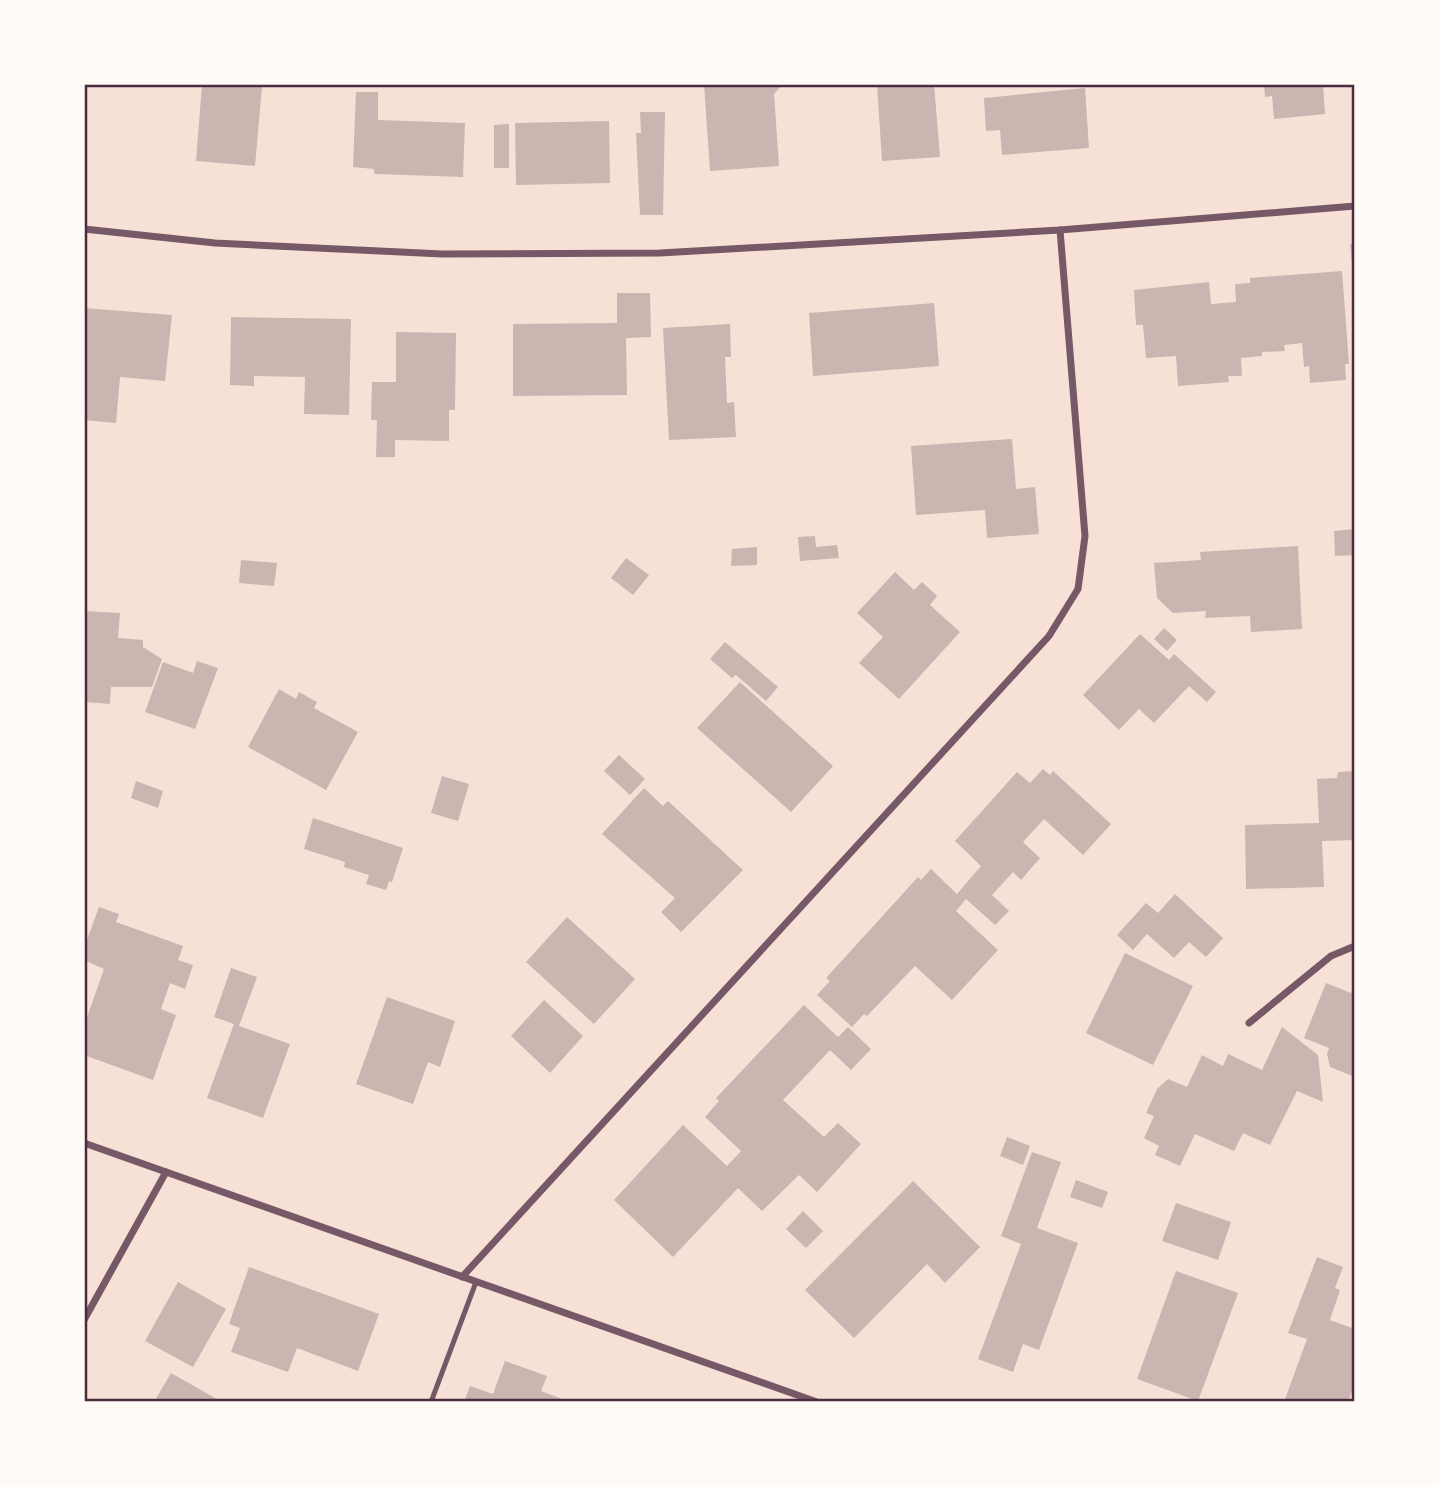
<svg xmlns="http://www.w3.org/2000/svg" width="1439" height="1486" font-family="'IBM Plex Sans',sans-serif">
	<rect width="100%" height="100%" fill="#f7e1d7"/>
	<!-- building -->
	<g fill="#ccb4b1">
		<polygon points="202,84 262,87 255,166 196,161"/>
		<polygon points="704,84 783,84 774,94 779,166 710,171"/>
		<polygon points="877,84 934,84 940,157 882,161"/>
		<polygon points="1264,84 1323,84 1325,114 1274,119 1272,96 1265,97"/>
		<polygon points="1085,88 1089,148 1002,155 1000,130 986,131 984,98"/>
		<polygon points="356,92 378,92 378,120 465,123 463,177 374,174 374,169 353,167"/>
		<polygon points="640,112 665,112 663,215 640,215 636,133 641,133"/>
		<polygon points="609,121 610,183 516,185 515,123"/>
		<polygon points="509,124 509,168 494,168 494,125"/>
		<polygon points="1350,244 1355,244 1355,274 1353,274"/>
		<polygon points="1342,271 1349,364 1345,364 1346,380 1310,383 1309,366 1304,367 1302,343 1284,345 1285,351 1262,352 1262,356 1241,358 1242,376 1228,376 1229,382 1178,386 1176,356 1146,358 1143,325 1136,325 1134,290 1209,282 1211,304 1236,302 1235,284 1250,283 1250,278"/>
		<polygon points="617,293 650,293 651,337 626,338 627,395 513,396 513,324 617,323"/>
		<polygon points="934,303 939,366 813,376 809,313"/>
		<polygon points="84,308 172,315 165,381 120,377 116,423 84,420"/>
		<polygon points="231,317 351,319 349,415 304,414 305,377 254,376 254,386 230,385"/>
		<polygon points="730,324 731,357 725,357 727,403 734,402 736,437 669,440 663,328"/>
		<polygon points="396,332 456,333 455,410 449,410 449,441 395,440 395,457 376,457 377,420 371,420 372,382 396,382"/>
		<polygon points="1012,439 1016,489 1035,487 1039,534 987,538 985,510 916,515 911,446"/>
		<polygon points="1355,529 1355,555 1335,556 1334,531"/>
		<polygon points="815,536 816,547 837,545 839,558 800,561 798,537"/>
		<polygon points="1298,546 1302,629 1251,632 1250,616 1205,618 1206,611 1173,613 1157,598 1154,563 1201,560 1200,552"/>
		<polygon points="757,547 757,565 731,566 732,549"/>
		<polygon points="626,558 649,575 633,595 611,578"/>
		<polygon points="241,560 277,563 274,586 239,583"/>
		<polygon points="895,572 914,590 922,582 937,596 930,605 960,632 899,699 859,663 883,637 857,613"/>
		<polygon points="84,611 120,613 118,638 143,640 143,647 162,659 152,687 111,687 110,704 84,702"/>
		<polygon points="1164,628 1177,640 1167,651 1154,639"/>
		<polygon points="1140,634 1169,660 1174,654 1216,692 1207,702 1189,686 1154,723 1139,709 1119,730 1083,695"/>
		<polygon points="725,642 778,687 766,701 736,675 732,678 710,659"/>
		<polygon points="197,661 218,668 195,729 145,712 163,662 193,673"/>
		<polygon points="740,682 833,766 791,812 697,728"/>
		<polygon points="279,689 296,699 299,692 317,702 314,708 358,732 326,790 248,747"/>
		<polygon points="619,755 645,779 630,795 604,771"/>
		<polygon points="1043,769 1050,775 1053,771 1111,824 1083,855 1044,819 1023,842 1040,858 1021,880 1013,872 992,895 1009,911 995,925 966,899 956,911 998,950 952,1000 915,966 867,1016 864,1014 852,1027 817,995 830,981 826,978 918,877 921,880 931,869 957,894 981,866 955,841 1017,772 1030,783"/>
		<polygon points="1355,771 1355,840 1322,841 1324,887 1246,889 1245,825 1319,823 1317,779 1337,778 1338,772"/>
		<polygon points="442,776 469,784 458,821 431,813"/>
		<polygon points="136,781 163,791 158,808 131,798"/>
		<polygon points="644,788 663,806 668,801 743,870 681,932 661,912 675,898 602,834"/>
		<polygon points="313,818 403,848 392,882 389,881 386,890 366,884 369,875 344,867 345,862 304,849"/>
		<polygon points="1175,894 1223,938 1206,957 1189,942 1174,958 1147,934 1133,950 1117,935 1146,903 1158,913"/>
		<polygon points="99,907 119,914 116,922 183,946 178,960 193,965 185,989 170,983 161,1009 176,1015 153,1080 84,1055 84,1026 104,969 84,960 84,948"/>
		<polygon points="567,917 635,979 594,1024 526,962"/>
		<polygon points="1125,953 1193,986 1153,1065 1086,1033"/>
		<polygon points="231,968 257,977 239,1026 290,1044 263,1118 207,1098 234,1024 214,1017"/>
		<polygon points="1326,983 1351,993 1355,985 1355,1077 1330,1067 1327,1054 1329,1048 1304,1038"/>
		<polygon points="387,997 455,1021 440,1067 428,1062 413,1104 356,1084"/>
		<polygon points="544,1000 583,1036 550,1073 511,1036"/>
		<polygon points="804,1005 838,1037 848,1027 871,1049 851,1070 830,1050 783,1100 824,1137 838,1123 861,1144 817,1192 799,1175 762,1211 738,1188 673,1257 614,1200 683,1125 727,1166 741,1151 705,1117 719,1101 716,1098"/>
		<polygon points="1282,1027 1318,1055 1323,1102 1297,1091 1270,1145 1243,1133 1234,1151 1195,1134 1180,1166 1155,1155 1159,1146 1144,1138 1154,1116 1146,1113 1157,1089 1168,1079 1187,1087 1202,1055 1223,1066 1228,1054 1262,1070"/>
		<polygon points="1007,1137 1030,1146 1023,1165 1000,1156"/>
		<polygon points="1032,1152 1061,1162 1037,1228 1078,1243 1039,1350 1023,1344 1013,1372 978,1359 1021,1244 1001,1236"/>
		<polygon points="1076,1180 1108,1192 1102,1208 1070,1197"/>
		<polygon points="913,1181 980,1247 945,1283 927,1264 854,1338 805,1290"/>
		<polygon points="1176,1203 1231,1222 1218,1260 1162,1241"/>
		<polygon points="803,1211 823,1231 806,1248 786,1229"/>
		<polygon points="1317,1257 1343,1267 1335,1288 1340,1290 1330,1320 1355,1329 1355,1392 1352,1391 1348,1402 1284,1402 1307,1339 1288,1333"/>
		<polygon points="249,1267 379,1314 358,1371 297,1348 288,1372 231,1352 240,1328 229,1324"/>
		<polygon points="1176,1271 1238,1293 1198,1401 1137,1379"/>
		<polygon points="178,1282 226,1309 193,1367 145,1341"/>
		<polygon points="505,1361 547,1376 541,1391 570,1402 464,1402 470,1386 493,1394"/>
		<polygon points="171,1373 222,1402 154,1402"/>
	</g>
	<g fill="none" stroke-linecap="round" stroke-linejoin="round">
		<!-- service -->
		<polyline stroke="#755966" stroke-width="5" points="431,1402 476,1282"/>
		<!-- minor -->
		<g stroke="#755966" stroke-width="7">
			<polyline points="84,229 215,243 442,254 660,253 1060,230 1355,206"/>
			<polyline points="1249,1023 1331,956 1355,946"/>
			<polyline points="84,1143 817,1402"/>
			<polyline points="462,1277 1049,636 1078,589 1085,536 1060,230"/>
			<polyline points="84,1320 166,1172"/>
		</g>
	</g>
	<!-- border -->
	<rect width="1439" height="1486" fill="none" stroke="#fffaf5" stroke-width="172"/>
	<rect x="86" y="86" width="1267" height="1314" fill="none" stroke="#4a2c40" stroke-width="2.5"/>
</svg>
